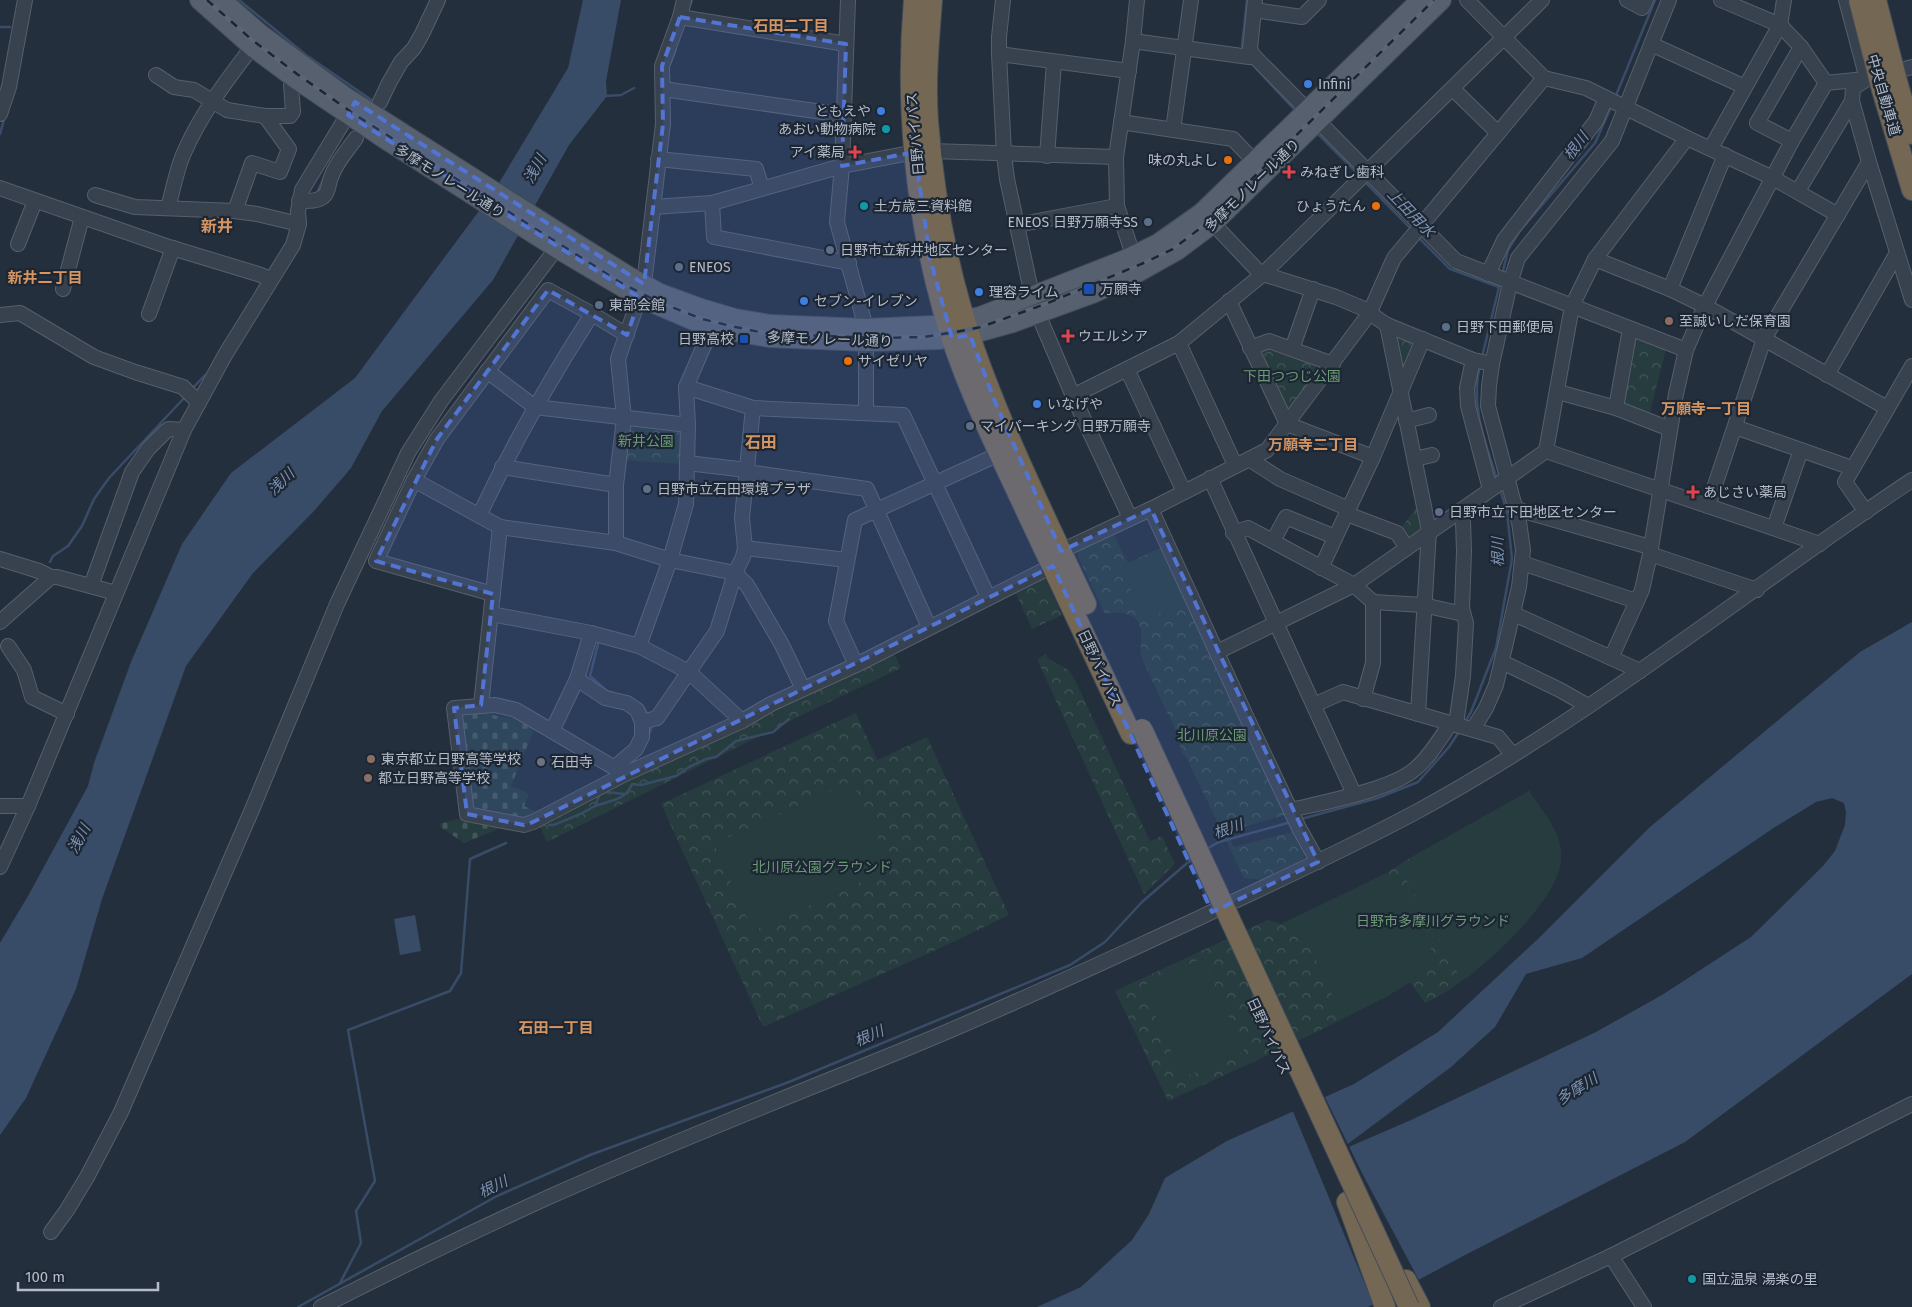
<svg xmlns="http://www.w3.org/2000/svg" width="1912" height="1307" font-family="'Fira Sans','Noto Sans JP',sans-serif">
	<defs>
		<pattern id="forest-crowns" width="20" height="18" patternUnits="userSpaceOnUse" patternTransform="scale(1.25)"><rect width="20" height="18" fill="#263c3f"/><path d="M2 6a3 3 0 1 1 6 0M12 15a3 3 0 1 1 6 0" fill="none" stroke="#435659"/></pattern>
		<pattern id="cemetery-stones" width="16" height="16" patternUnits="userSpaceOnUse" patternTransform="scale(1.25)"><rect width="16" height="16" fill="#263c3f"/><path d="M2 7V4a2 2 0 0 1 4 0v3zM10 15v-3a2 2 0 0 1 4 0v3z" fill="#435659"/></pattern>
	</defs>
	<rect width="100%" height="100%" fill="#242f3e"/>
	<!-- forest -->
	<g fill="url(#forest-crowns)">
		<polygon points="1394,333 1416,342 1404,370 1401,370"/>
		<polygon points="1635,334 1667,345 1650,412 1623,405"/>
		<polygon points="1269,341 1333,364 1287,424 1250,348"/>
		<polygon points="624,418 685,427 682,464 619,460"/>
		<polygon points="1419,504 1429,531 1407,548 1397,533"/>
		<path d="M1114 535 1128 563 1162 547 1285 815 1227 832 1234 847 1292 832 1304 855 1303 859 1262 880 1244 878 1187 759 1182 753 1176 731 1142 659C1139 649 1142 642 1141 632 1140 613 1119 610 1105 614L1078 557V552Z"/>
		<polygon points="1040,577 1045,578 1062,615 1032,629 1015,591"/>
		<polygon points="893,651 901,668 810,711 547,842 538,822"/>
		<polygon points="1046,654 1049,659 1069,670 1075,680 1150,841 1162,836 1175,864 1144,894 1037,659"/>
		<polygon points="856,713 877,760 927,737 1009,915 936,950 763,1027 661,804"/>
		<path d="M1529 791C1541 809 1559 829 1561 852 1566 900 1467 986 1425 1003L1410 982C1333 1028 1249 1063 1168 1101L1115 991 1268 920 1281 924 1385 874 1410 858Z"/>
	</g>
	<!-- cemetery -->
	<g fill="url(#cemetery-stones)">
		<polygon points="470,711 528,721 536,725 511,786 529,794 524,806 535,811 534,814 522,819 473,809 458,722 463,714"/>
		<polygon points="467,817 501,828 464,843 440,827 441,823"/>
	</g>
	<!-- garden -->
	<g fill="#263c3f">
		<polygon points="1163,550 1186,601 1145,620 1121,569"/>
		<polygon points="852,781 891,868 753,931 714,844"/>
		<path d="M1529 791C1541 809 1559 829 1561 851 1566 894 1498 950 1469 977H1460L1404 875 1410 858Z"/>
		<polygon points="1385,874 1398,877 1435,958 1431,970 1384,998 1343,1018 1296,917"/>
		<polygon points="1203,958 1244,1051 1183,1078 1142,986"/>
	</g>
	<!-- water -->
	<g fill="#394c67" fill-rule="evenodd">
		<polygon points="583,0 621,0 606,81 607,96 569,145 493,280 382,411 351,468 314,511 253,573 186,666 102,899 76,989 26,1098 0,1135 0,943 28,896 88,786 94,763 131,662 182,544 231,473 355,378 496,188 568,68"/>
		<path d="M1912 622V974L1685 1142 1465 1255 1368 1307H1037L1081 1287 1132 1240 1149 1214 1165 1178 1227 1141 1354 1084 1438 1032 1539 938 1650 827 1860 652ZM1832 798 1844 803 1846 812 1845 825 1835 851 1823 866 1751 937 1662 995 1596 1032 1411 1120 1337 1152 1451 1067 1495 1027 1526 974 1582 958 1775 827 1816 802Z"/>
		<polygon points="415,915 421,951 400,955 394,919"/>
	</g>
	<!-- pier -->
	<polygon fill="#242f3e" points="1324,1095 1363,1175 1420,1282 1374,1306 1292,1109"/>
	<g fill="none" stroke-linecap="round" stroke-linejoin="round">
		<!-- stream -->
		<g stroke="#394c67" stroke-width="2.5">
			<polyline points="239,0 306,55 373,101 372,103"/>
			<polyline points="689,8 692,0"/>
			<polyline points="0,27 10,27"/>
			<polyline points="1244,50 1242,46 1247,0"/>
			<polyline points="671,62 676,49"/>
			<polyline points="1250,62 1294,109"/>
			<polyline points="605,96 621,95 634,88"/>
			<polyline points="1615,98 1655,0"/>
			<polyline points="0,134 5,116"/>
			<polyline points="1319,135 1359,175"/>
			<polyline points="1364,181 1411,229"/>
			<polyline points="318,190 324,178"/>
			<polyline points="1418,237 1450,269 1499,287"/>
			<polyline points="1502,275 1508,250 1519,232 1595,143 1612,105"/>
			<polyline points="1482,357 1500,283"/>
			<path d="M1480 365C1470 405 1485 441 1497 479"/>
			<polyline points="191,390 205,375"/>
			<polyline points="50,562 53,556 68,546 82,526 94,499 109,478 186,396"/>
			<polyline points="598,644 590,676 607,691 614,693"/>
			<polyline points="637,702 642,705 648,715"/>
			<polyline points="1465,722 1471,712 1496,648 1512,559 1507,512 1500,489"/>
			<polyline points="648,737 651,729"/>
			<polyline points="595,806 600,794 607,792 624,794"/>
			<polyline points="1301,819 1378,798 1418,782 1449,747 1460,730"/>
			<path d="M549 825H554C567 819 581 815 593 807 607 800 624 803 632 784L641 785 676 776 689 767 706 759 716 757 736 741 773 732 789 719"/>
			<polyline points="1206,849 1219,842 1291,822"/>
			<polyline points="340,1283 361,1243 356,1211 375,1181 348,1030 450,991 461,973 470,859 506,843"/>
			<polyline points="298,1307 497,1196 590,1155 789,1082 1070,965 1105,942 1142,902 1193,858"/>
		</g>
		<defs>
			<g id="minor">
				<polyline points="848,0 842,166 837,222 866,328 866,412"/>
				<polyline points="1003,0 999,37 999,54 1004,154 1007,179 1032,295"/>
				<polyline points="1255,0 1250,49 1253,55 1456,261 1686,350"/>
				<polyline points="1467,0 1544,78 1586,88 1687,138"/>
				<polyline points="1627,0 1642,8 1646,0"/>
				<polyline points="1721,0 1780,25 1801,47 1826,83"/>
				<polyline points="1846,0 1867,79 1853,88 1852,101 1869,162 1912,300"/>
				<polyline points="1254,10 1302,17 1319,0"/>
				<polyline points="680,17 846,44"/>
				<polyline points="1133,41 1249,57 1253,55"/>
				<polyline points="1651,44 1745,87"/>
				<polyline points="999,54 1129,71"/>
				<polyline points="1886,74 1912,67"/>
				<polyline points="156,75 174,87 194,90 227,110 265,116 290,116 293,112 291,84 295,79"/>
				<polyline points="1826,83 1865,79"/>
				<polyline points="663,89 843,115"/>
				<polyline points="1453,89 1498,133"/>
				<polyline points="380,102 389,83 401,62 414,48 422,34 438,0"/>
				<polyline points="0,114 9,87 25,0"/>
				<polyline points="1121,122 1233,139 1255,162"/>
				<polyline points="1173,130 1191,0"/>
				<polyline points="1792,141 1757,123 1801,47"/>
				<polyline points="1711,148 1780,25 1784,0"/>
				<polyline points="931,151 1116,157"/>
				<polyline points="1047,156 1054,62"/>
				<polyline points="658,159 756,169 762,188"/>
				<polyline points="0,188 169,247 258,274 271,279"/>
				<polyline points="1798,191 1852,101"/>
				<polyline points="95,195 135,207 235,211 257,214 299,224"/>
				<path d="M299 201C307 201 316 202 323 197 330 191 328 182 332 175 337 161 348 150 356 138"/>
				<polyline points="712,203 714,237 849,263"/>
				<polyline points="653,207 712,203 842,166 915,152"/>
				<path d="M168 208C173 190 176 172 183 155 200 115 226 81 252 47"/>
				<polyline points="235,211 252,163 280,172 289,149 265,116"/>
				<polyline points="1206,216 1258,271 1263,274 1336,297 1362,308 1387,325 1473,360 1492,364"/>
				<polyline points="1017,225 1117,206"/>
				<polyline points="18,244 35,201"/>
				<polyline points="1133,255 1117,206 1116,157 1133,41 1137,0"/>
				<polyline points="1595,259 1670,289 1705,306 1887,408"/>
				<polyline points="1488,274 1504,240 1596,121 1606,98"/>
				<polyline points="63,289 82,217"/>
				<polyline points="1670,289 1725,155"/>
				<polyline points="1229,301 1287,424 1373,457"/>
				<polyline points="149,314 173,248"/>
				<polyline points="592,314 627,335"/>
				<polyline points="1038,314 1073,396 1130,518"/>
				<polyline points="0,315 20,313 94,357 135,372 183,387 199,403"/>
				<polyline points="1387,325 1429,531 1418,714"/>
				<polyline points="1179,343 1235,465"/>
				<polyline points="1250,348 1269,341 1333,364"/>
				<polyline points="1292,349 1313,289"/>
				<polyline points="1473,360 1467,388 1468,406 1490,489"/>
				<polyline points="1127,369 1184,492"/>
				<polyline points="487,371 535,407 688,425 686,504 670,560 639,646"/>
				<polyline points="1827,375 1897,253"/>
				<polyline points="686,387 712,327"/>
				<polyline points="1558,392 1616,408 1670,429"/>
				<polyline points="1073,396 1179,343 1263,274 1542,0"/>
				<polyline points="1616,408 1630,329"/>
				<polyline points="1406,421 1429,415"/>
				<polyline points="688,425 686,387 753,408 903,415 988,597"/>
				<polyline points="1735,427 1801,450 1774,528"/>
				<polyline points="1801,450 1852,468"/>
				<polyline points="1546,451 1820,544"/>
				<polyline points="1249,459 1280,479 1349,509"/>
				<polyline points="1415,459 1432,455"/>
				<polyline points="687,463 747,470"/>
				<polyline points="502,467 616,485"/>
				<polyline points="747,472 867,489 929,627"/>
				<polyline points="1210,478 1354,794"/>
				<polyline points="414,480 376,561 493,594"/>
				<polyline points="1708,506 1764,339 1869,162"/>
				<polyline points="1151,509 1247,718 1299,828 1318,862"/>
				<polyline points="1516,509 1650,547"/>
				<polyline points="1866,512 1845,482 1912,366"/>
				<polyline points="1347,514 1397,533 1407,548"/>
				<path d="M479 516C512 446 550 379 592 314L548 290 437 439 414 480 500 527 616 543 670 560 735 573 747 585 782 645 803 689"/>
				<polyline points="1233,533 1248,528 1354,585 1373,602 1373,663 1363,699"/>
				<polyline points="1273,541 1286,517 1335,537"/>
				<polyline points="616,543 616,485 624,418 618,359 644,284 663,124 662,66 680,17 684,0"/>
				<polyline points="745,548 847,560"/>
				<polyline points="1061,551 1157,506 1267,450 1369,314 1394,258 1544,78"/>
				<polyline points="1650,554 1757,590"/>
				<polyline points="0,559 39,571 51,577 57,577 116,593"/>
				<polyline points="1522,563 1636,601"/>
				<polyline points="1321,568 1373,457 1423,339"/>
				<polyline points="91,586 132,472 148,449 166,431 169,429 184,430"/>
				<polyline points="1373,602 1423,605 1463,614"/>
				<polyline points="491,614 591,633 639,646 689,672 742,721"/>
				<polyline points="1514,614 1640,671"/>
				<polyline points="0,622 51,577"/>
				<polyline points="8,646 24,670 32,697 67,714"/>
				<polyline points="1217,652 1354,585 1546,451 1572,306 1595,259 1687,138 1773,178 1838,215"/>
				<polyline points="1611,658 1642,590 1650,554 1676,394 1686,350 1705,306 1792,141 1826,83"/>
				<polyline points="1502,662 1560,690 1588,706"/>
				<polyline points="856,665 836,621 855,520 999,454"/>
				<polyline points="577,679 605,698 627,703 637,710 642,722 642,737 636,749 615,767"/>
				<polyline points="481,705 500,527"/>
				<polyline points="1314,705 1343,692 1498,737 1513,755"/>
				<polyline points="642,722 657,718 717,631 735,573 743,557 745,548 742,518 753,408"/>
				<polyline points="1456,724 1463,676 1466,623 1462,608 1464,551 1463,521 1459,511"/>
				<polyline points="1473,729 1486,708 1496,685 1519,587 1523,550 1519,522 1488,406 1489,386 1492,364 1510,283 1518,258 1612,141 1669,0"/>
				<polyline points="552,731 577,679 591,633"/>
				<polyline points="625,774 516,710 495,705 454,708 467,814 524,825 533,822 625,774 742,721 771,704 856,665 1052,566"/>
				<polyline points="0,806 28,806"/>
				<path d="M1291 810C1324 802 1391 790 1415 769 1430 757 1440 738 1451 723"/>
				<polyline points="0,867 28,806 184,430 225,355 293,245 299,224 298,211 302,190 353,106"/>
				<polyline points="51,1232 67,1210 87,1177 121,1112 251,812 337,604 408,453 441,401 562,241"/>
				<polyline points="1611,1256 1644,1307"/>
				<path d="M321 1307C396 1269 472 1232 549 1197 667 1144 788 1097 908 1048 1006 1008 1101 963 1197 919 1270 884 1345 850 1416 812 1591 717 1746 590 1912 480"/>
				<polyline points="1501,1307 1611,1256 1912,1104"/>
			</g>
			<g id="major">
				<polyline points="199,0 252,47 295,79 384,139 557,249 640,298 696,322 730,331 769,338 867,342 938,340 970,335 1013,323 1095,293 1136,274 1177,251 1213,224 1442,0"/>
				<polyline points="222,0 261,34 345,96 565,236 629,276 660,293 701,308 735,318 770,324 866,328 933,325 980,316 1123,260 1158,243 1202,212 1420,0"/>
			</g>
			<g id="highway">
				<path d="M914 0C905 103 915 210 943 310 963 382 997 448 1028 515 1063 588 1097 661 1131 734"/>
				<path d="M932 0C929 40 925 81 928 121 934 199 949 277 975 351 1006 438 1047 521 1086 604"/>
				<polyline points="1898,85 1912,134"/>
				<polyline points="1882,90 1912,190"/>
				<polyline points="1347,1202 1385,1307"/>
				<polyline points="1406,1280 1420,1307"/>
			</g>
		</defs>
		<!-- minor casing -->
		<use href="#minor" stroke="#565f6c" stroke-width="16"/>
		<!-- major casing -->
		<use href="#major" stroke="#414a57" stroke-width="20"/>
		<!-- highway casing -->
		<use href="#highway" stroke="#434c59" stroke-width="22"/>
		<!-- minor -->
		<use href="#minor" stroke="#38414e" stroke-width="14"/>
		<!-- major -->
		<use href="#major" stroke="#56606e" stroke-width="18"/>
		<!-- highway -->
		<use href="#highway" stroke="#746855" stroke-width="20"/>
		<defs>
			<polyline id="rail" points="207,0 251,39 297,74 357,116 623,284 659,302 702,319 731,326 769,334 884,338 923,337 956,332 981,327 1048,303 1146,262 1173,249 1207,223 1434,0"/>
		</defs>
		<!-- rail casing -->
		<use href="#rail" stroke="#5a6575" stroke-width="4.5"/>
		<!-- rail -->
		<use href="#rail" stroke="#1d2633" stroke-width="2.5" stroke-dasharray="8" stroke-linecap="butt"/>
		<defs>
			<g id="highway-bridge">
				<polyline points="1859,0 1882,90"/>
				<polyline points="1876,0 1898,85"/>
				<polyline points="1142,729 1409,1307"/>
			</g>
		</defs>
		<!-- highway-bridge casing -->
		<use href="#highway-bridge" stroke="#434c59" stroke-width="22" stroke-linecap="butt"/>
		<!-- highway-bridge -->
		<use href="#highway-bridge" stroke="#746855" stroke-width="20"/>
	</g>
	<!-- marked area -->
	<path fill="#5274d3" fill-opacity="0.2" stroke="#5274d3" stroke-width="4" stroke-dasharray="10 6" stroke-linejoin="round" d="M680 17 846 44 842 166 915 152 930 258 952 338 970 335 995 402 1061 551 1151 509 1318 862 1212 912 1053 566 533 822 524 825 467 814 454 708 481 705 493 594 376 561 437 439 548 290 627 335 640 298 348 115 355 102 644 284 663 124 662 66Z"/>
	<!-- markers -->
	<g fill="#3f7fe0" stroke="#1d2633" stroke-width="2">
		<circle cx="1308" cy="84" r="5"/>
		<circle cx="881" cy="111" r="5"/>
		<circle cx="979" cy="292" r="5"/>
		<circle cx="804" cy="301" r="5"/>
		<circle cx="1037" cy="404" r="5"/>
	</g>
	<g fill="#0f9aa8" stroke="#1d2633" stroke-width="2">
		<circle cx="886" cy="129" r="5"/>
		<circle cx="864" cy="206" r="5"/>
		<circle cx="1692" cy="1279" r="5"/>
	</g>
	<g fill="#e0444e" stroke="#1d2633" stroke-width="2">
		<path d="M852.5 144.5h5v5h5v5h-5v5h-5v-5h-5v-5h5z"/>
		<path d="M1286.5 164.5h5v5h5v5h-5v5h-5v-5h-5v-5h5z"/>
		<path d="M1065.5 328.5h5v5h5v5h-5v5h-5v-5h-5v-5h5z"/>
		<path d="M1690.5 484.5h5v5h5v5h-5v5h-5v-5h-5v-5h5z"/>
	</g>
	<g fill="#e8710a" stroke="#1d2633" stroke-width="2">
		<circle cx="1228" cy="160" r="5"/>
		<circle cx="1376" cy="206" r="5"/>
		<circle cx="848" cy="361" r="5"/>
	</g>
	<g fill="#5c6f8a" stroke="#1d2633" stroke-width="2">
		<circle cx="1148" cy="222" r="5"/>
		<circle cx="830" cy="250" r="5"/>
		<circle cx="679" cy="267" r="5"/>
		<circle cx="599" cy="305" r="5"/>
		<circle cx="1446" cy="327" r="5"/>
		<circle cx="970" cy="426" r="5"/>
		<circle cx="647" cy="489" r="5"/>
		<circle cx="1439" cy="512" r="5"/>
	</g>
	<g fill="#1a4fb4" stroke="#1d2633" stroke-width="2">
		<rect x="1083" y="283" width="12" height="12" rx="2.5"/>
		<rect x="739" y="334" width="10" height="10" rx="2.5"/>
	</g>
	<g fill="#8d6e63" stroke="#1d2633" stroke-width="2">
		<circle cx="1669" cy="321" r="5"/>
		<circle cx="371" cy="759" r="5"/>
		<circle cx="368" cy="778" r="5"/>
	</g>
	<circle fill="#6b7280" stroke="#1d2633" stroke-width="2" cx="541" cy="762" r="5"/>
	<g text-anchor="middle" stroke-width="4.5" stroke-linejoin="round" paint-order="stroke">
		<!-- poi labels -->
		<g font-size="14" fill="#b4bcc9" stroke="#1d2633" text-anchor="start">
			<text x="1318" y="89">Infini</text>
			<text x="871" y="116" text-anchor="end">ともえや</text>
			<text x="876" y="134" text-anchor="end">あおい動物病院</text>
			<text x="845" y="157" text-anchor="end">アイ薬局</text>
			<text x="1218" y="165" text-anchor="end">味の丸よし</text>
			<text x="1300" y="177">みねぎし歯科</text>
			<text x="874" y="211">土方歳三資料館</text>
			<text x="1366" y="211" text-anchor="end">ひょうたん</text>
			<text x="1138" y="227" text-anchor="end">ENEOS 日野万願寺SS</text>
			<text x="840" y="255">日野市立新井地区センター</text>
			<text x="689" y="272">ENEOS</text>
			<text x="1100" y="294">万願寺</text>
			<text x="989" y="297">理容ライム</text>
			<text x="814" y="306">セブン-イレブン</text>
			<text x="609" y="310">東部会館</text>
			<text x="1679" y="326">至誠いしだ保育園</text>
			<text x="1456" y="332">日野下田郵便局</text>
			<text x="1078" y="341">ウエルシア</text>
			<text x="734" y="344" text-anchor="end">日野高校</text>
			<text x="858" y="366">サイゼリヤ</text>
			<text x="1047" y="409">いなげや</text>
			<text x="980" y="431">マイパーキング 日野万願寺</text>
			<text x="657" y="494">日野市立石田環境プラザ</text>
			<text x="1703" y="497">あじさい薬局</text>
			<text x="1449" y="517">日野市立下田地区センター</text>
			<text x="381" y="764">東京都立日野高等学校</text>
			<text x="551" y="767">石田寺</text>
			<text x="378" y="783">都立日野高等学校</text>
			<text x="1702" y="1284">国立温泉 湯楽の里</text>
		</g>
		<!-- street labels -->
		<g font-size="14" fill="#b4bcc9" stroke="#1d2633">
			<text transform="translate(1884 95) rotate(74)" y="5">中央自動車道</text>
			<text transform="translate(915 134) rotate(-95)" y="5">日野バイパス</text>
			<text transform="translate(450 181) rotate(32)" y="5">多摩モノレール通り</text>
			<text transform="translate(1252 185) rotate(-44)" y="5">多摩モノレール通り</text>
			<text transform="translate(830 339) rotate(2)" y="5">多摩モノレール通り</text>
			<text transform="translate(1100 668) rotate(65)" y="5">日野バイパス</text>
			<text transform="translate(1269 1036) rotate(65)" y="5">日野バイパス</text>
		</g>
		<!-- park labels -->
		<g font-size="14" fill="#6b9a76" stroke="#1d2633">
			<text x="1292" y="381">下田つつじ公園</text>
			<text x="646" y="446">新井公園</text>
			<text x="1212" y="740">北川原公園</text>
			<text x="822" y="872">北川原公園グラウンド</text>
			<text x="1433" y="926">日野市多摩川グラウンド</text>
		</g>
		<!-- neighbourhood labels -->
		<g font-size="15" font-weight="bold" fill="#d59563" stroke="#1d2633">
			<text x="791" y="31">石田二丁目</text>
			<text x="45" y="283">新井二丁目</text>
			<text x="1706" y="414">万願寺一丁目</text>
			<text x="1313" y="450">万願寺二丁目</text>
			<text x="556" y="1033">石田一丁目</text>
		</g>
		<!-- water labels -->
		<g font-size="15" font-style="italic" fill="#7c92b1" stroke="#1d2633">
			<text transform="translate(1576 146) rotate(-53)" y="5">根川</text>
			<text transform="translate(535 169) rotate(-61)" y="5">浅川</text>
			<text transform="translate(1411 213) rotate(46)" y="5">上田用水</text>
			<text transform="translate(281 482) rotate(-44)" y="5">浅川</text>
			<text transform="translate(1498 552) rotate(-91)" y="5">根川</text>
			<text transform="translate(1228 829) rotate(-19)" y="5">根川</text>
			<text transform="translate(79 839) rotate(-62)" y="5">浅川</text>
			<text transform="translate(869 1036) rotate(-23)" y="5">根川</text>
			<text transform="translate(1577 1089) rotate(-32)" y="5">多摩川</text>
			<text transform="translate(493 1187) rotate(-26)" y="5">根川</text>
		</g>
		<!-- quarter labels -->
		<g font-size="16" font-weight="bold" fill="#d59563" stroke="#1d2633">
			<text x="217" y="232">新井</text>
			<text x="761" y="448">石田</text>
		</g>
	</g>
	<!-- scale -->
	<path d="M18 1282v8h140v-8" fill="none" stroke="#b4bcc9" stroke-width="2.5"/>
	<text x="25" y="1282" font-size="15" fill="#b4bcc9" stroke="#1d2633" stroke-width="4" paint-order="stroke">100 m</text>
</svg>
